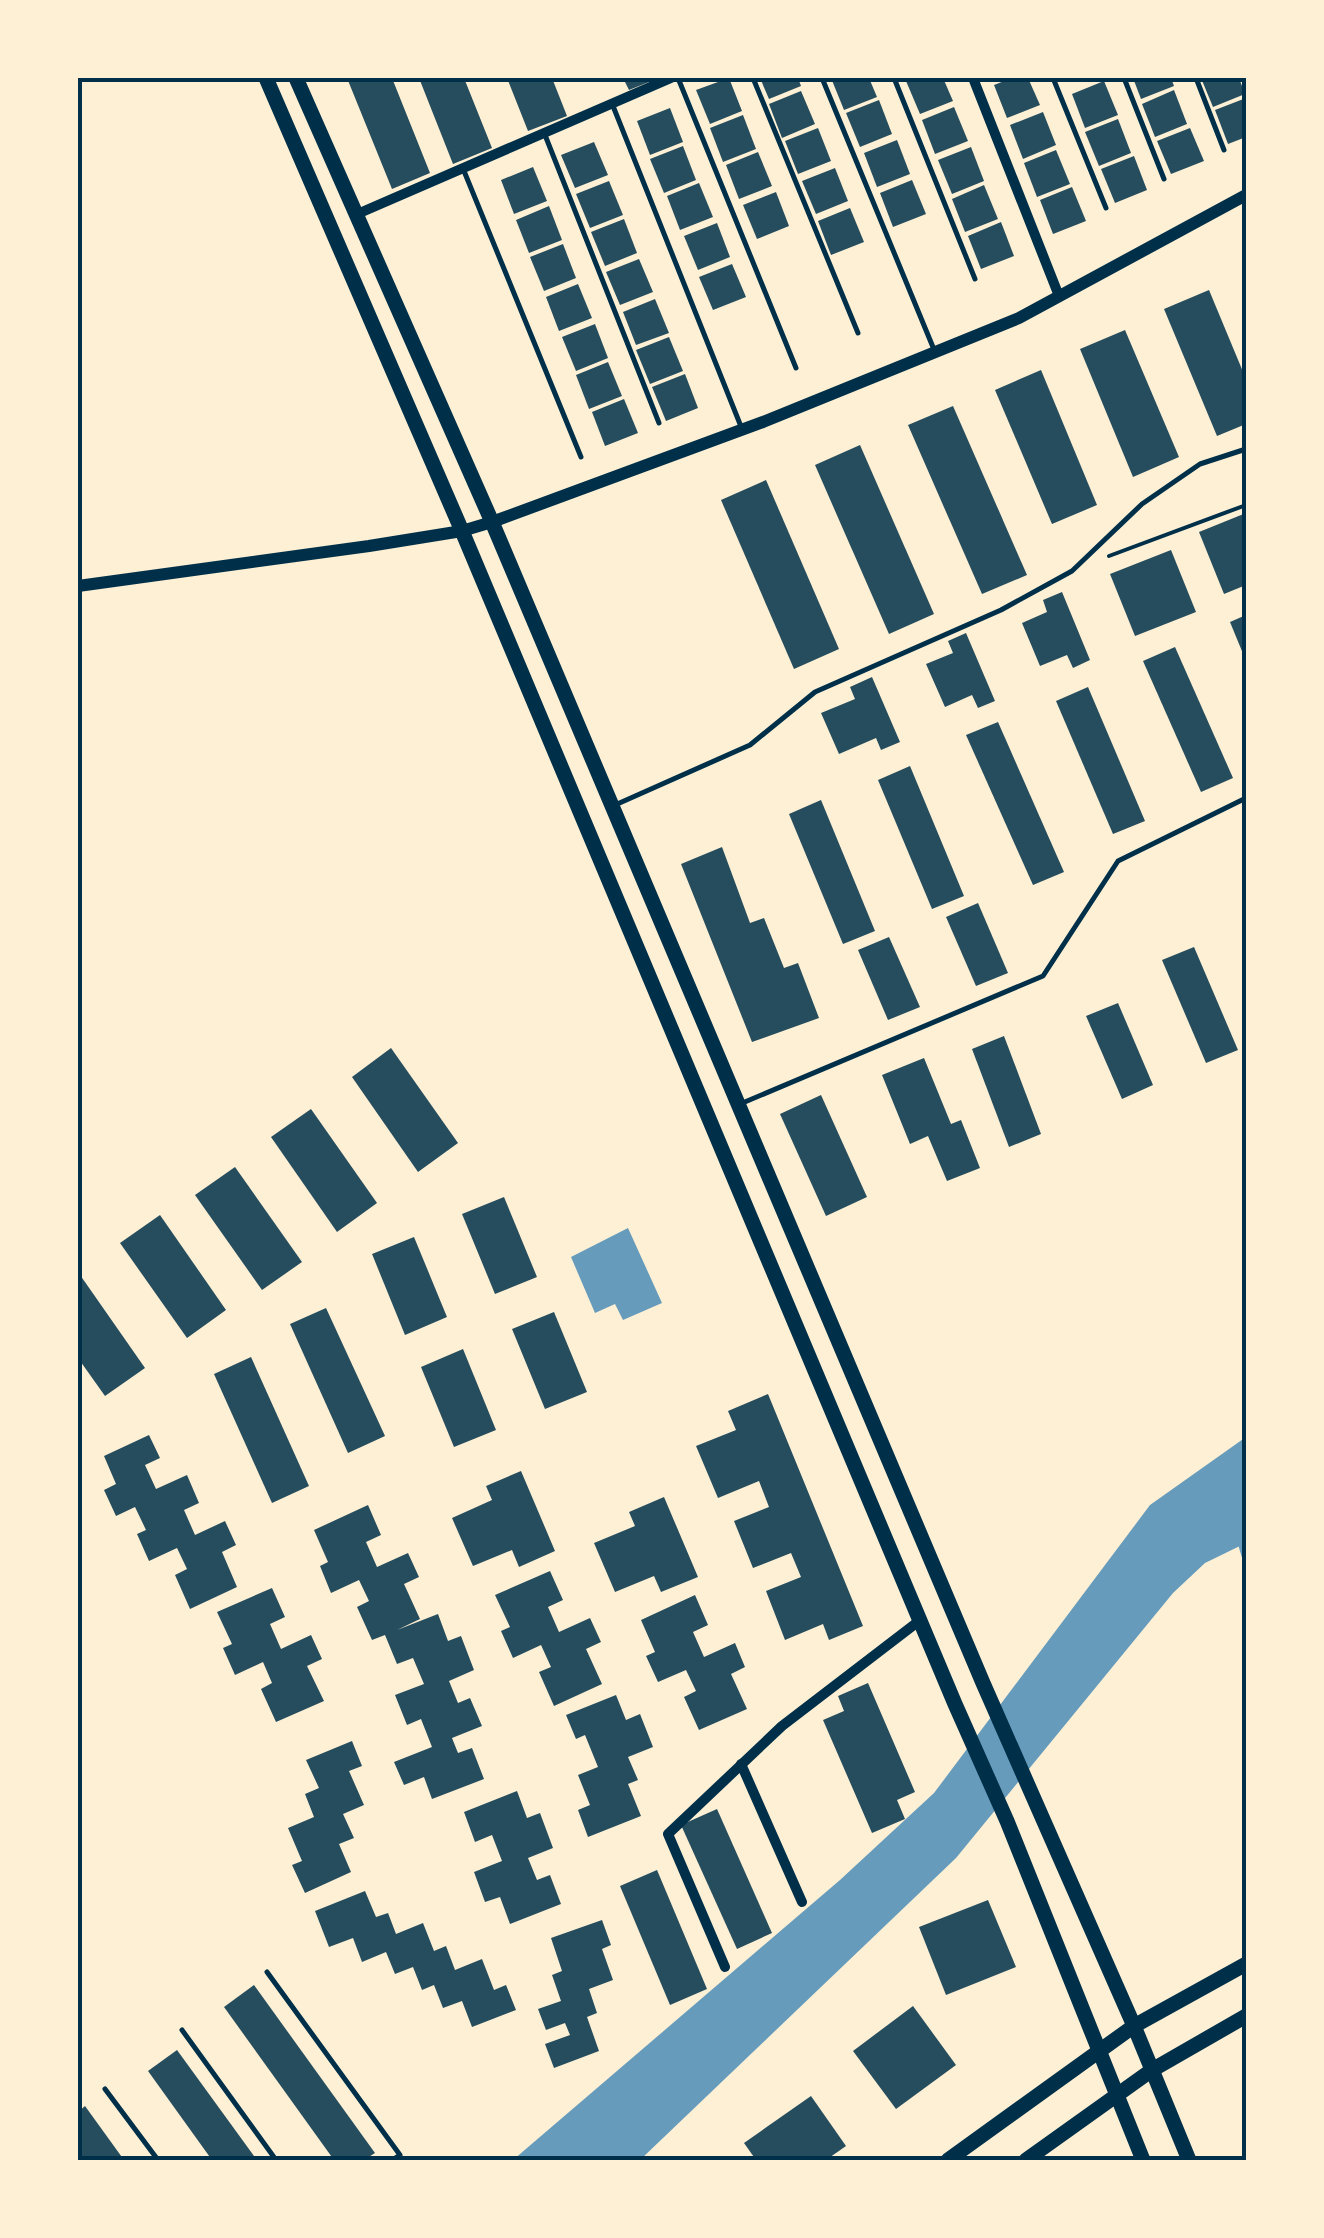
<svg xmlns="http://www.w3.org/2000/svg" width="1324" height="2238" font-family="Raleway,sans-serif">
	<rect width="100%" height="100%" fill="#fdf0d5"/>
	<!-- water -->
	<g fill="#669bbc">
		<polygon points="628,1228 662,1303 623,1320 615,1304 595,1313 571,1257"/>
		<polygon points="1246,1437 1246,1543 1205,1563 1173,1593 956,1858 640,2160 513,2160 840,1880 934,1793 1150,1505"/>
	</g>
	<g fill="none" stroke-linecap="round" stroke-linejoin="round">
		<!-- stream -->
		<polyline stroke="#669bbc" stroke-width="6" points="1239,1537 1246,1561"/>
	</g>
	<!-- building -->
	<g fill="#264d5e">
		<polygon points="347,78 392,78 430,173 392,189"/>
		<polygon points="419,78 464,78 492,148 453,164"/>
		<polygon points="507,78 552,78 567,116 528,131"/>
		<polygon points="623,78 659,78 629,90"/>
		<polygon points="729,78 742,111 710,124 696,90"/>
		<polygon points="760,78 798,78 801,86 769,99"/>
		<polygon points="831,78 869,78 877,97 844,110"/>
		<polygon points="914,78 943,78 953,101 920,114 906,81"/>
		<polygon points="1012,78 1028,78 1040,105 1007,118 994,85"/>
		<polygon points="1133,78 1171,78 1174,86 1141,99"/>
		<polygon points="1201,78 1239,78 1245,94 1213,107"/>
		<polygon points="1104,81 1118,115 1085,128 1072,94"/>
		<polygon points="1174,90 1187,124 1155,137 1142,104"/>
		<polygon points="801,91 815,124 782,138 769,104"/>
		<polygon points="1246,98 1246,137 1228,144 1215,110"/>
		<polygon points="879,100 892,134 860,147 846,113"/>
		<polygon points="954,107 968,141 935,154 922,120"/>
		<polygon points="670,108 683,142 650,155 637,121"/>
		<polygon points="1043,112 1056,145 1023,159 1010,125"/>
		<polygon points="743,115 756,149 723,162 710,128"/>
		<polygon points="1118,119 1131,153 1099,166 1085,132"/>
		<polygon points="818,128 831,161 798,174 785,141"/>
		<polygon points="1190,128 1204,161 1171,174 1157,141"/>
		<polygon points="897,140 910,174 877,187 864,153"/>
		<polygon points="594,142 608,175 575,188 561,155"/>
		<polygon points="683,146 696,180 664,193 650,159"/>
		<polygon points="971,147 984,181 952,194 938,160"/>
		<polygon points="1056,150 1070,184 1037,197 1024,163"/>
		<polygon points="758,152 772,186 739,199 726,165"/>
		<polygon points="1134,156 1147,190 1115,203 1101,169"/>
		<polygon points="533,167 547,201 514,214 501,180"/>
		<polygon points="835,168 848,201 816,214 802,181"/>
		<polygon points="912,180 926,214 893,227 880,193"/>
		<polygon points="609,181 623,215 590,228 576,194"/>
		<polygon points="699,183 713,217 680,230 667,196"/>
		<polygon points="984,185 998,219 965,232 952,199"/>
		<polygon points="1072,187 1086,221 1053,234 1040,200"/>
		<polygon points="776,192 789,226 757,239 743,205"/>
		<polygon points="549,206 562,240 529,253 516,220"/>
		<polygon points="850,208 864,242 831,255 818,221"/>
		<polygon points="624,219 637,253 605,266 591,232"/>
		<polygon points="1001,222 1014,256 981,269 968,236"/>
		<polygon points="717,223 730,257 698,270 684,236"/>
		<polygon points="563,244 576,278 544,291 530,257"/>
		<polygon points="639,259 653,292 620,305 606,272"/>
		<polygon points="732,264 746,297 713,310 699,277"/>
		<polygon points="578,284 592,318 559,331 546,297"/>
		<polygon points="1209,290 1246,379 1246,424 1217,436 1164,309"/>
		<polygon points="655,299 669,333 636,345 623,312"/>
		<polygon points="595,324 608,358 576,371 562,337"/>
		<polygon points="1125,330 1179,457 1133,477 1080,349"/>
		<polygon points="669,337 683,371 650,384 636,350"/>
		<polygon points="608,362 622,396 589,409 576,375"/>
		<polygon points="1041,370 1097,505 1052,524 995,390"/>
		<polygon points="685,374 698,408 666,421 652,387"/>
		<polygon points="624,399 638,433 605,446 592,412"/>
		<polygon points="953,406 1027,575 982,594 908,425"/>
		<polygon points="860,445 934,614 889,634 815,465"/>
		<polygon points="766,480 839,649 794,669 721,500"/>
		<polygon points="1246,513 1246,585 1224,594 1199,532"/>
		<polygon points="1171,550 1196,612 1135,636 1110,574"/>
		<polygon points="1062,592 1090,660 1073,668 1067,655 1040,666 1022,623 1047,612 1043,600"/>
		<polygon points="1246,615 1246,661 1230,622"/>
		<polygon points="966,633 995,701 978,708 972,695 945,707 926,664 953,653 948,641"/>
		<polygon points="1175,647 1233,778 1201,792 1143,661"/>
		<polygon points="872,677 900,742 881,750 876,738 839,754 821,713 855,699 850,687"/>
		<polygon points="1088,687 1145,821 1113,834 1056,701"/>
		<polygon points="998,722 1064,872 1033,885 966,735"/>
		<polygon points="910,766 964,896 932,909 878,780"/>
		<polygon points="821,800 875,931 843,944 789,814"/>
		<polygon points="722,847 750,923 764,918 784,968 798,963 819,1018 752,1042 681,864"/>
		<polygon points="978,903 1008,973 976,986 946,917"/>
		<polygon points="889,937 920,1007 888,1020 858,950"/>
		<polygon points="1194,947 1238,1050 1206,1063 1162,960"/>
		<polygon points="1118,1003 1153,1085 1122,1099 1086,1016"/>
		<polygon points="1004,1036 1041,1134 1009,1147 972,1049"/>
		<polygon points="391,1048 458,1143 418,1172 352,1077"/>
		<polygon points="924,1058 951,1124 961,1120 980,1168 947,1181 928,1136 910,1144 882,1075"/>
		<polygon points="821,1095 867,1197 826,1216 780,1114"/>
		<polygon points="311,1109 377,1203 337,1232 271,1137"/>
		<polygon points="235,1167 302,1262 262,1290 195,1195"/>
		<polygon points="504,1197 537,1277 495,1294 462,1214"/>
		<polygon points="160,1215 226,1310 187,1338 120,1243"/>
		<polygon points="414,1237 447,1317 405,1335 372,1254"/>
		<polygon points="78,1272 145,1368 105,1396 78,1358"/>
		<polygon points="326,1308 385,1436 348,1453 290,1324"/>
		<polygon points="554,1312 587,1392 545,1409 512,1329"/>
		<polygon points="463,1349 496,1430 454,1447 421,1367"/>
		<polygon points="251,1357 309,1486 272,1503 214,1374"/>
		<polygon points="768,1394 863,1626 829,1640 823,1624 785,1640 766,1591 801,1577 791,1553 753,1568 734,1521 769,1507 759,1481 718,1498 696,1446 736,1430 728,1411"/>
		<polygon points="149,1435 160,1458 145,1465 156,1489 187,1475 199,1503 184,1510 195,1535 225,1521 236,1545 222,1552 237,1587 190,1609 175,1575 187,1569 177,1548 149,1561 137,1534 146,1530 135,1507 116,1516 104,1490 116,1484 104,1456"/>
		<polygon points="521,1471 555,1551 519,1567 512,1550 473,1566 452,1518 492,1500 486,1486"/>
		<polygon points="664,1497 698,1577 661,1592 654,1576 615,1592 594,1543 635,1526 629,1512"/>
		<polygon points="368,1505 381,1535 366,1542 377,1567 408,1553 419,1577 404,1584 420,1619 397,1630 438,1614 448,1641 461,1636 474,1670 449,1681 458,1703 470,1698 482,1726 452,1738 458,1753 472,1748 484,1779 432,1799 424,1777 404,1785 394,1762 432,1747 421,1719 407,1725 395,1695 424,1684 413,1658 397,1664 385,1635 372,1640 357,1607 369,1601 359,1580 331,1593 320,1566 328,1562 314,1530"/>
		<polygon points="550,1571 563,1600 548,1607 559,1632 590,1618 601,1642 586,1649 602,1684 554,1706 539,1672 551,1667 541,1645 513,1658 501,1631 510,1627 495,1595"/>
		<polygon points="272,1588 285,1617 270,1624 281,1649 311,1635 322,1659 307,1666 324,1701 276,1722 261,1689 272,1683 263,1662 235,1675 223,1648 232,1644 217,1612"/>
		<polygon points="695,1595 708,1625 693,1632 704,1657 735,1643 745,1667 731,1674 747,1709 699,1730 684,1697 696,1691 686,1670 658,1682 646,1656 655,1652 641,1620"/>
		<polygon points="868,1683 915,1792 897,1800 905,1819 872,1833 823,1720 844,1711 838,1696"/>
		<polygon points="616,1695 626,1720 640,1714 653,1747 628,1757 638,1780 628,1784 641,1816 588,1837 578,1810 590,1805 578,1775 598,1767 585,1735 576,1739 566,1715"/>
		<polygon points="352,1741 362,1766 349,1771 364,1805 343,1814 354,1838 339,1844 351,1872 305,1893 292,1865 302,1861 288,1828 314,1817 305,1794 319,1788 306,1760"/>
		<polygon points="517,1791 527,1818 540,1813 553,1848 528,1858 537,1880 550,1875 561,1904 510,1924 500,1897 485,1902 474,1872 502,1861 492,1835 475,1842 464,1812"/>
		<polygon points="717,1809 772,1933 737,1949 681,1825"/>
		<polygon points="657,1870 707,1989 670,2005 620,1886"/>
		<polygon points="365,1891 376,1917 388,1913 396,1934 423,1923 434,1951 446,1946 455,1970 482,1959 494,1990 506,1985 516,2010 472,2027 462,2001 443,2008 434,1985 422,1990 413,1967 395,1974 386,1952 362,1962 353,1938 329,1947 315,1911"/>
		<polygon points="988,1900 1016,1967 946,1995 919,1927"/>
		<polygon points="602,1920 611,1945 602,1949 613,1980 589,1989 597,2013 587,2017 599,2051 554,2068 545,2044 570,2035 565,2023 546,2030 538,2009 561,2001 552,1975 562,1971 551,1938"/>
		<polygon points="254,1985 375,2153 364,2160 334,2160 224,2007"/>
		<polygon points="913,2006 956,2065 896,2109 853,2051"/>
		<polygon points="177,2050 257,2160 212,2160 148,2071"/>
		<polygon points="811,2096 846,2146 826,2160 756,2160 744,2143"/>
		<polygon points="85,2106 124,2160 78,2159 78,2112"/>
	</g>
	<g fill="none" stroke-linecap="round" stroke-linejoin="round">
		<!-- path -->
		<polyline stroke="#003049" stroke-width="4" points="1109,556 1246,505"/>
		<!-- service -->
		<g stroke="#003049" stroke-width="5">
			<polyline points="678,78 796,368"/>
			<polyline points="753,78 858,333"/>
			<polyline points="822,78 935,352"/>
			<polyline points="894,78 975,279"/>
			<polyline points="1053,78 1106,208"/>
			<polyline points="1124,78 1164,179"/>
			<polyline points="1196,78 1224,150"/>
			<polyline points="613,106 742,429"/>
			<polyline points="545,135 659,423"/>
			<polyline points="464,171 581,457"/>
			<polyline points="615,805 750,745 815,692 1001,610 1072,571 1142,504 1200,464 1246,449"/>
			<polyline points="740,1104 1043,976 1118,861 1246,798"/>
			<polyline points="267,1972 400,2155 392,2160"/>
			<polyline points="182,2030 276,2160"/>
			<polyline points="105,2089 158,2160"/>
		</g>
		<!-- minor -->
		<g stroke="#003049" stroke-width="10">
			<polyline points="973,78 1059,296"/>
			<polyline points="355,215 671,78"/>
			<polyline points="741,1764 802,1902"/>
			<polyline points="725,1967 668,1834 782,1726 919,1621"/>
		</g>
		<!-- tertiary -->
		<polyline stroke="#003049" stroke-width="12" points="78,586 369,546 462,531 492,522 763,422 1019,318 1246,195"/>
		<!-- secondary -->
		<g stroke="#003049" stroke-width="15">
			<polyline points="266,78 462,531 955,1704 1007,1821 1143,2160"/>
			<polyline points="296,78 492,522 983,1683 1134,2026 1189,2160"/>
			<polyline points="948,2160 1134,2026 1246,1964"/>
			<polyline points="1026,2160 1152,2070 1246,2016"/>
		</g>
	</g>
	<!-- border -->
	<rect width="1324" height="2238" fill="none" stroke="#fdf0d5" stroke-width="160"/>
	<rect x="80" y="80" width="1164" height="2078" fill="none" stroke="#003049" stroke-width="4"/>
</svg>
